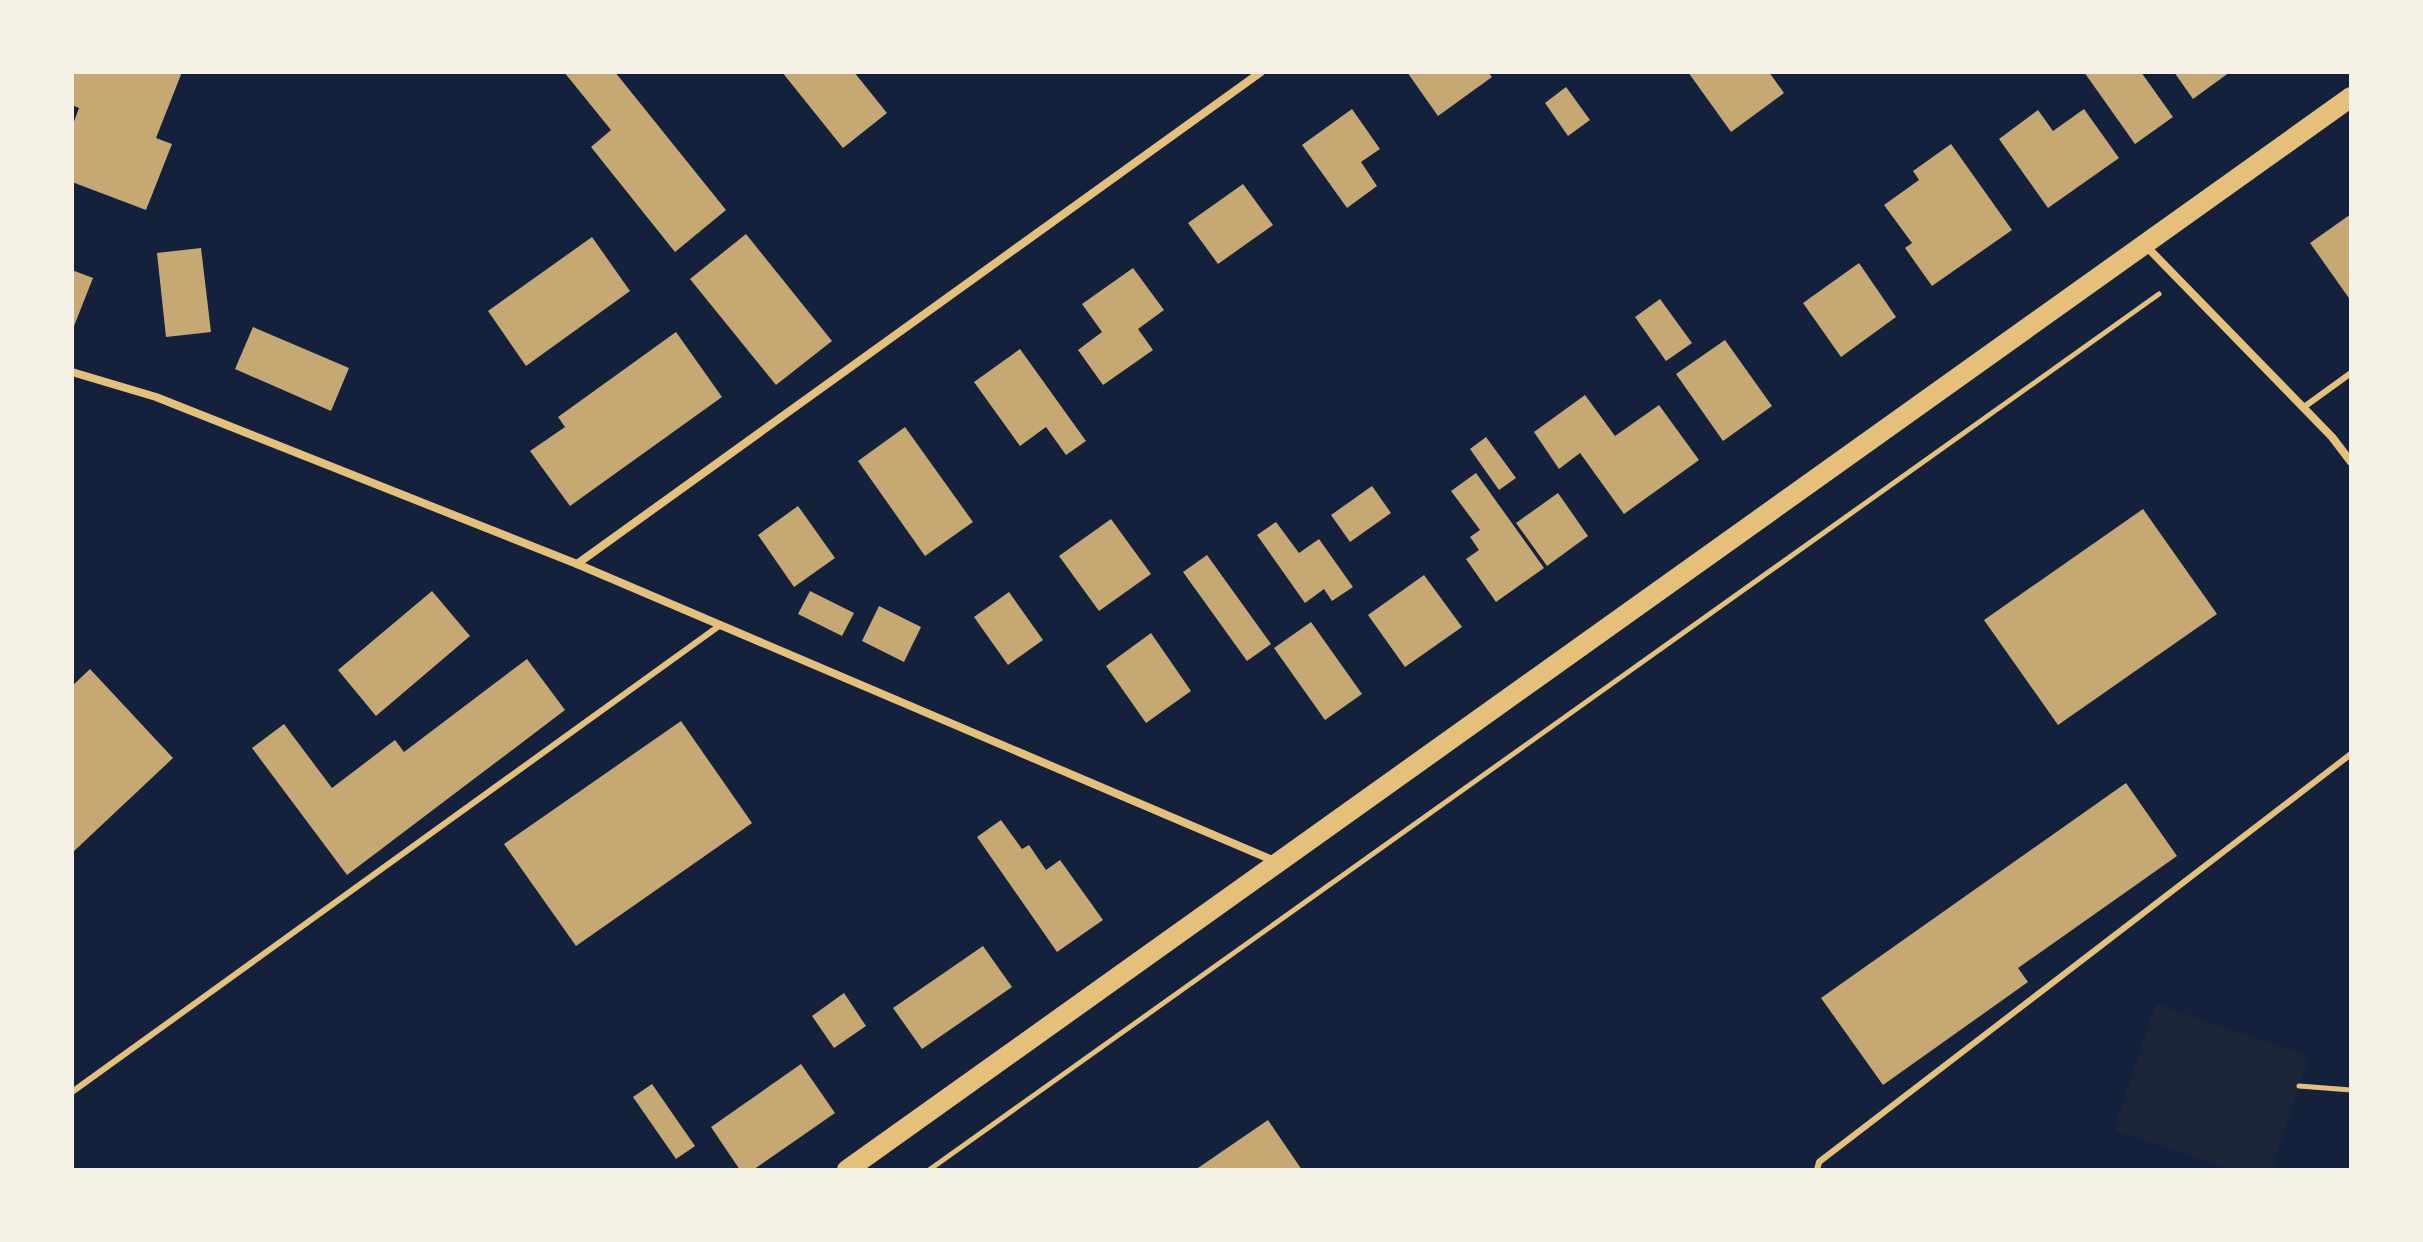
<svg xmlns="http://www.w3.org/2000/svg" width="2423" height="1242" font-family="'Source Sans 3',sans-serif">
	<rect width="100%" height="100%" fill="#14213d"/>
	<!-- green -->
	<polygon fill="#1d2539" points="2156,1004 2309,1056 2271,1170 2233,1170 2114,1130"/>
	<!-- building -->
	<g fill="#c6a872">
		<polygon points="72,72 182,72 156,138 172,144 146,210 72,182 72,127 79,108 72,105"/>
		<polygon points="564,72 615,72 726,210 675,252 591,147 611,130"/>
		<polygon points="782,72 854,72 887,113 843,148"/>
		<polygon points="1407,72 1488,72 1492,77 1438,116"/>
		<polygon points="1688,72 1769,72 1784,93 1731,132"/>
		<polygon points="2084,72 2141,72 2173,117 2135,144"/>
		<polygon points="2174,72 2230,72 2193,99"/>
		<polygon points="1566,87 1590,120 1568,136 1545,103"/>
		<polygon points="1352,109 1380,149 1361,162 1377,186 1347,208 1302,145"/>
		<polygon points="2084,109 2119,158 2048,208 1999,139 2038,110 2053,131"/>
		<polygon points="1951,144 2012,230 1932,286 1905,248 1912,243 1884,205 1919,180 1913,171"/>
		<polygon points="1243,184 1273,225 1218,264 1188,223"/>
		<polygon points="2351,214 2351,301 2310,243"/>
		<polygon points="746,234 832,341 776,385 690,279"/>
		<polygon points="592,237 630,291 526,366 488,311"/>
		<polygon points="201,248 211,332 166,337 157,253"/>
		<polygon points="1859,263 1896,317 1841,357 1803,303"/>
		<polygon points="1133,268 1164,310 1138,329 1153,350 1103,385 1078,350 1102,332 1082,304"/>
		<polygon points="72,270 93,278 72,331"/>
		<polygon points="1660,299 1692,343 1666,361 1635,317"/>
		<polygon points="253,327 349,368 331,411 235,369"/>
		<polygon points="676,332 722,397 570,506 530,451 565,427 558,417"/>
		<polygon points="1725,340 1772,406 1723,441 1676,374"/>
		<polygon points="1020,349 1086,441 1066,455 1046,427 1020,446 974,382"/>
		<polygon points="1585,395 1615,436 1659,405 1699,460 1624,514 1580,453 1559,469 1534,432"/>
		<polygon points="905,427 973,522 925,556 858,461"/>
		<polygon points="1486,437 1516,478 1499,490 1470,449"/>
		<polygon points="1476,473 1544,568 1496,602 1466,559 1479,550 1470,537 1480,530 1451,491"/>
		<polygon points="1372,486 1391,513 1350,542 1331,515"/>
		<polygon points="1558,493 1588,536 1547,566 1516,523"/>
		<polygon points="798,506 835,558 794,587 758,535"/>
		<polygon points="2143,509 2217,614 2058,725 1984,620"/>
		<polygon points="1111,519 1151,574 1099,611 1059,556"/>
		<polygon points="1276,522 1299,553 1319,539 1353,587 1332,601 1324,589 1305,603 1257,535"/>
		<polygon points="1207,555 1271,644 1247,661 1183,572"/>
		<polygon points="1424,575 1462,627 1405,667 1368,615"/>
		<polygon points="432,591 470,636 376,716 338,670"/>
		<polygon points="810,591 854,613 842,636 798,614"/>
		<polygon points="1009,592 1043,640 1008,665 974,617"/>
		<polygon points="879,606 921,627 904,662 862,641"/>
		<polygon points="1311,622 1362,694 1325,720 1274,648"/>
		<polygon points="1151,633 1191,691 1146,723 1106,666"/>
		<polygon points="527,659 565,710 347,875 252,748 284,724 332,788 395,740 404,752"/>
		<polygon points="90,669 173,758 72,853 72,686"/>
		<polygon points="681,721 752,823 576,946 504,844"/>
		<polygon points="2126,783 2177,856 2018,968 2028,982 1883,1085 1821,998"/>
		<polygon points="1001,820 1022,849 1029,845 1046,870 1060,860 1103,920 1057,952 977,837"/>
		<polygon points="983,946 1012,987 922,1049 893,1008"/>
		<polygon points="844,993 866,1026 834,1048 812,1016"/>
		<polygon points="801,1064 835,1113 753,1170 740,1170 711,1127"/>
		<polygon points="652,1084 695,1146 676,1159 633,1097"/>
		<polygon points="1268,1120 1302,1170 1195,1170"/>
	</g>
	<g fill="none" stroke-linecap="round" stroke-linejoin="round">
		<!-- path -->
		<g stroke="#e5c07b" stroke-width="5">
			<polyline points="2299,1086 2351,1090"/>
			<polyline points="929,1170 2159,294"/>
		</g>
		<!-- service -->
		<g stroke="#e5c07b" stroke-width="6">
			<polyline points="2304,407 2351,373"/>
			<polyline points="72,1092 719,626"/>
			<polyline points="1817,1170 1819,1162 2351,754"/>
		</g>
		<!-- minor -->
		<g stroke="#e5c07b" stroke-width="8">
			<polyline points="2145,245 2332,437 2351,462"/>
			<polyline points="72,372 156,397 577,564 1277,862"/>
			<polyline points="577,564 1261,72"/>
		</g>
		<!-- primary -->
		<polyline stroke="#e5c07b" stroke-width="20" points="847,1170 2351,97"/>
	</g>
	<!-- border -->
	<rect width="2423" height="1242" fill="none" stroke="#f6f1e7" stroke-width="148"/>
</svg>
